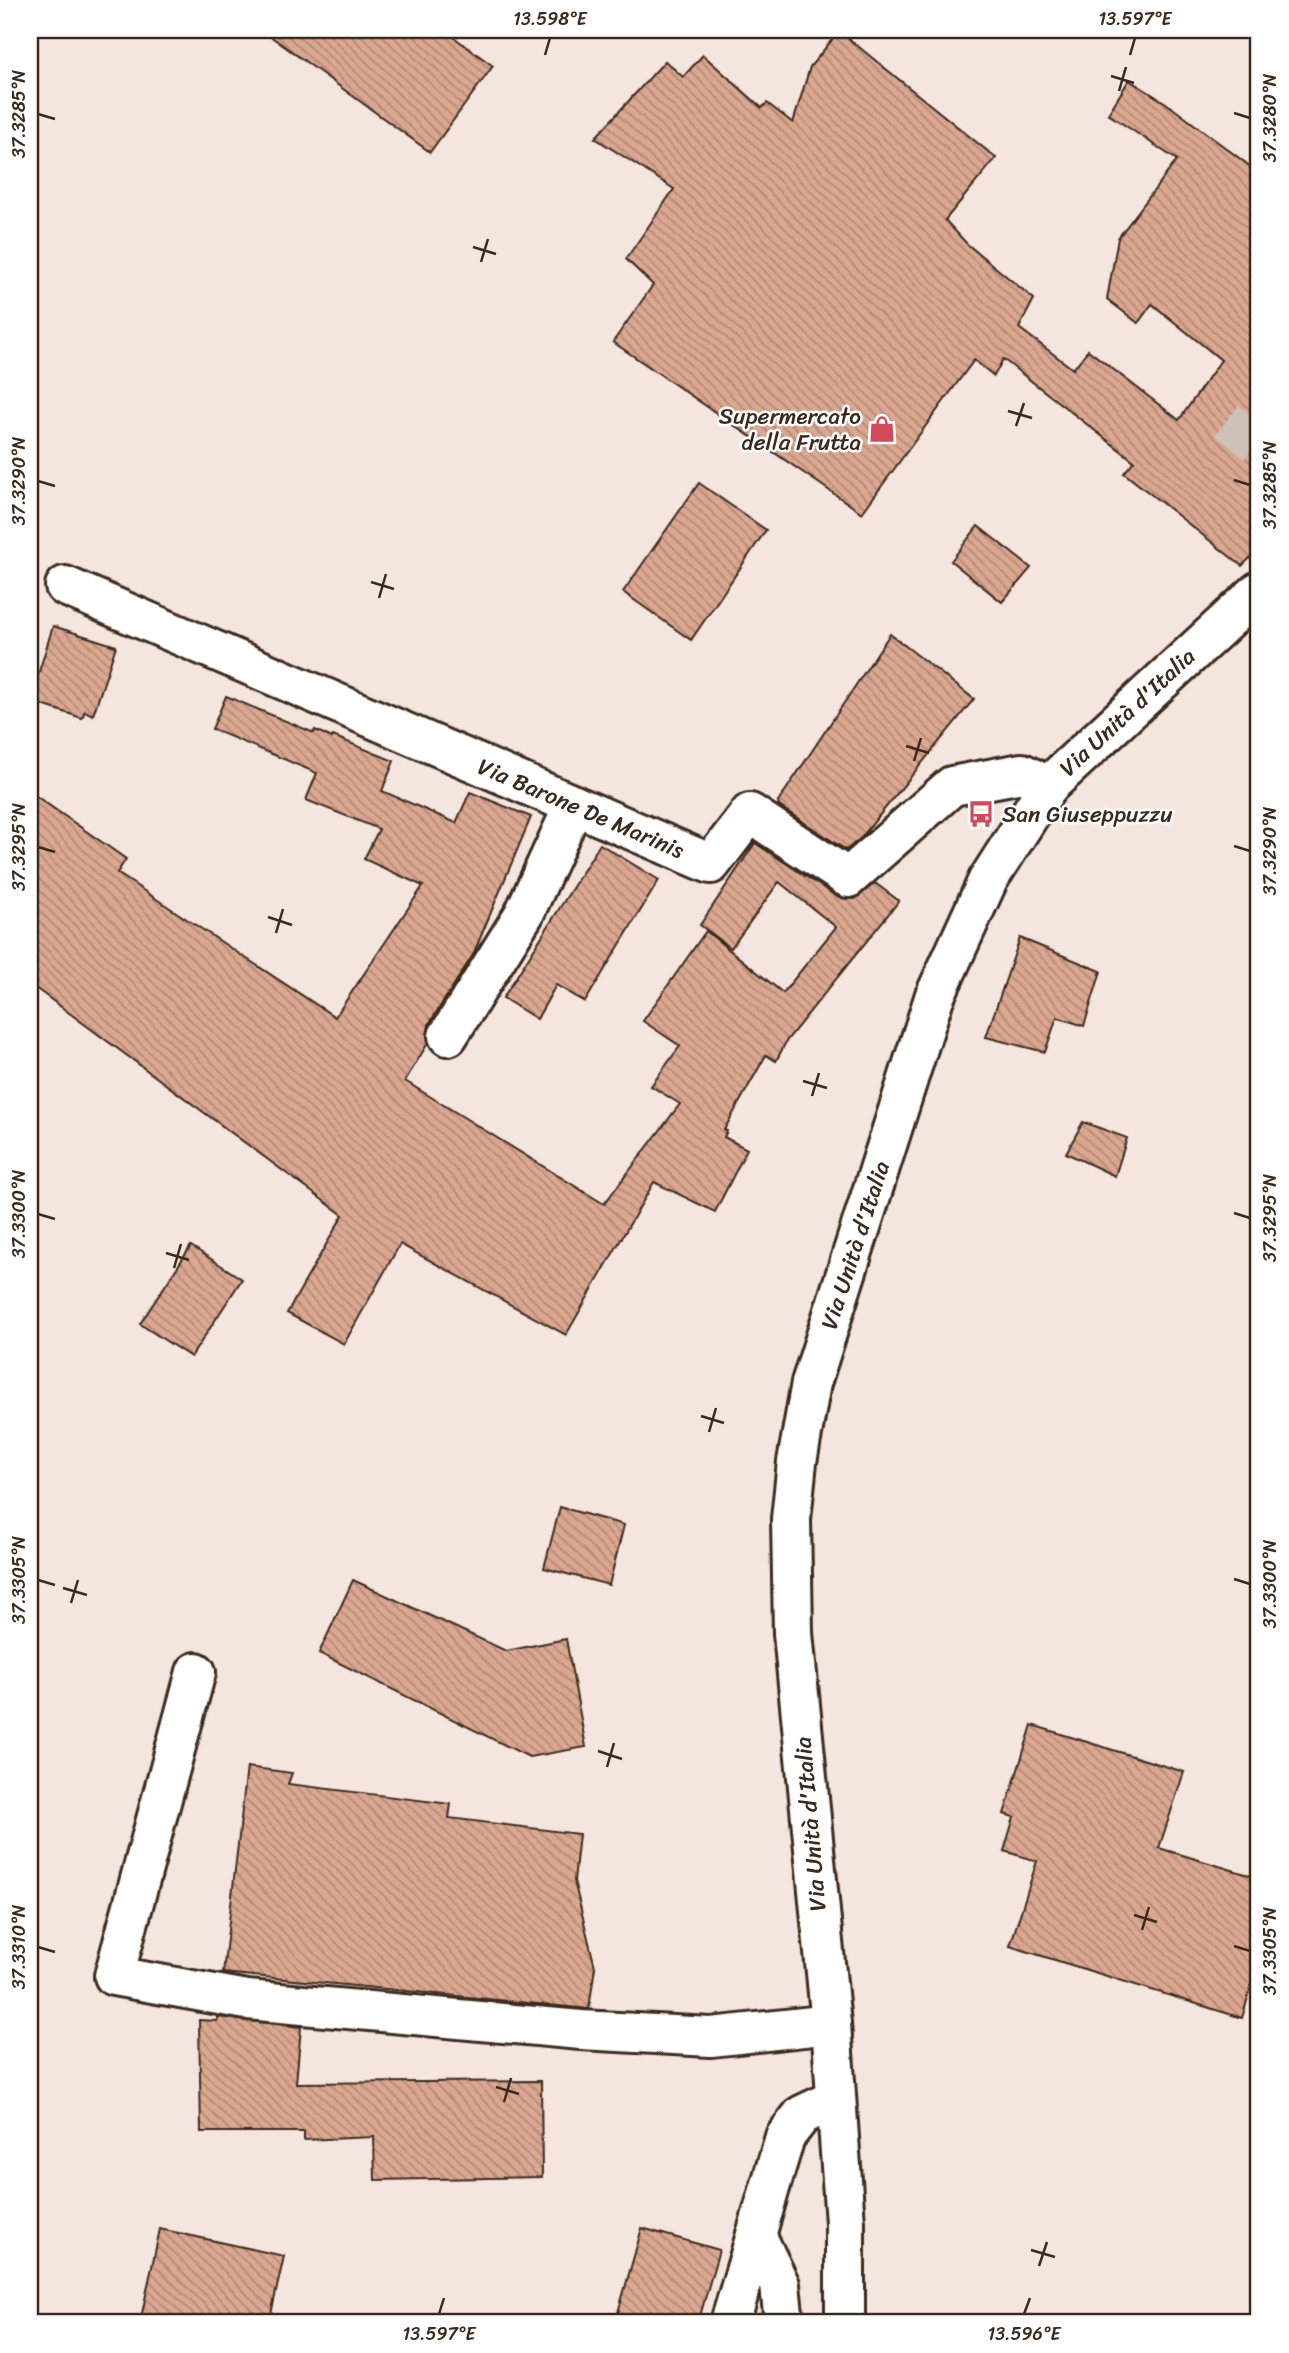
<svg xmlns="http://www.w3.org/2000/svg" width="1289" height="2353" font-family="Sriracha,sans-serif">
	<defs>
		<pattern id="building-back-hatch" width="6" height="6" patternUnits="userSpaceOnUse" patternTransform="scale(1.75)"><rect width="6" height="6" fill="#dba790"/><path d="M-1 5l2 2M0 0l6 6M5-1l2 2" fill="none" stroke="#b38875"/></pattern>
	</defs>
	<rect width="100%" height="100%" fill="#f4e5de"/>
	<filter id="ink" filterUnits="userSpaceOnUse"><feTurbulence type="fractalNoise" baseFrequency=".0143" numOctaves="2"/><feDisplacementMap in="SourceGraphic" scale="14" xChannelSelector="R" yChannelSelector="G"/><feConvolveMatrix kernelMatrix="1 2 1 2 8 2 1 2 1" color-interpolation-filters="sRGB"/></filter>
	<g filter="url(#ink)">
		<!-- building -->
		<g fill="url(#building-back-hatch)" stroke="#3b2a1e" stroke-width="2">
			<polygon points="262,30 444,30 493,66 430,152"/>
			<polygon points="839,31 996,158 945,220 967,244 1034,299 1019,328 1073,369 1088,350 1179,420 1221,360 1152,304 1138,323 1107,299 1118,238 1177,160 1108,114 1129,80 1166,103 1259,173 1259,549 1242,566 1124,473 1134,461 1003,359 994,376 974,360 862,513 613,342 653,285 626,259 674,189 595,138 665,61 683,77 703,55 762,108 767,103 793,123 810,67"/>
			<polygon points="699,483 766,530 691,640 623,592"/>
			<polygon points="978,526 1031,568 1002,602 951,561"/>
			<polygon points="53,626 116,646 93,715 85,711 82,718 30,701"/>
			<polygon points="890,634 974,699 861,838 846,850 779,806 778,802"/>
			<polygon points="226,696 314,733 315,730 332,738 333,736 394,761 382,791 456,823 470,792 531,817 473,955 429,1024 428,1043 405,1081 604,1204 680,1104 651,1086 680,1046 643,1021 706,931 783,993 836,927 779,882 731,948 700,925 755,843 836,896 855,899 875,883 899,901 787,1040 776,1061 766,1055 724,1130 727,1131 724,1137 747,1149 715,1212 654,1182 566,1335 400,1244 344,1344 287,1313 343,1215 30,984 30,792 126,859 117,873 335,1017 423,886 364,859 379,829 306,800 317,773 212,729"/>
			<polygon points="600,844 659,880 585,1002 556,985 537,1019 503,998"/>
			<polygon points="1020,938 1101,971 1084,1026 1057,1017 1045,1052 986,1037"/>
			<polygon points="1083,1122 1127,1138 1115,1176 1066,1153"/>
			<polygon points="191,1246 242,1279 191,1357 140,1324"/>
			<polygon points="560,1507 624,1525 609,1585 544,1568"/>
			<polygon points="353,1580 506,1651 566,1639 586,1747 529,1757 319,1653"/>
			<polygon points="1032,1725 1184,1772 1159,1848 1259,1878 1259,1959 1242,2018 1010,1946 1037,1861 1004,1851 1014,1817 1004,1814"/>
			<polygon points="247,1767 292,1773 288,1784 451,1804 449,1818 579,1834 574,1881 595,1967 589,2009 223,1973"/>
			<polygon points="218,2017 301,2027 296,2083 541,2081 542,2177 375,2180 374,2137 304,2140 304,2132 201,2132 199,2020 217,2021"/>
			<polygon points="642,2228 719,2250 698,2323 615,2323"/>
			<polygon points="160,2229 284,2256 269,2323 140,2323"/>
		</g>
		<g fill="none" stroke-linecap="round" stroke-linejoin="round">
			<!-- minor-tunnel -->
			<polyline stroke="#cfc0b8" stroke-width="38" stroke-dasharray="38 19" stroke-linecap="butt" points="1227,420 1259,446"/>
			<defs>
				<g id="minor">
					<polyline points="65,586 711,864 750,813 848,878 952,786 1022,773 1048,786"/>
					<polyline points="448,1036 524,914 574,805"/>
					<polyline points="196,1672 114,1976 247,2000 581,2030 711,2037 831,2024"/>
					<polyline points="756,2235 780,2285 784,2323"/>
					<polyline points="730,2323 785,2137 802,2115 834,2100"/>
					<polyline points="845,2323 845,2223 831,2024 793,1633 791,1519 797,1462 811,1383 934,998 988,880 1048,786 1259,591"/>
				</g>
			</defs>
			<!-- minor casing -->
			<use href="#minor" stroke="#3b2a1e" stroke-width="44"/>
			<!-- minor -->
			<use href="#minor" stroke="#fff" stroke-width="38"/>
		</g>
	</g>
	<!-- ticks -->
	<path fill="none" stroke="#3b2a1e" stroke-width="2.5" d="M545 55 550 38M1130 55 1135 38M1111 76 1134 83M1119 91 1126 67M1234 113 1250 118M38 114 55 119M473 247 496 254M481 262 488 239M1008 411 1032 418M1016 426 1024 403M1234 480 1250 485M38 481 55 486M371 582 394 589M379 598 386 574M906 746 929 753M914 761 921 738M1234 846 1250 851M38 847 55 852M268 917 292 925M276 933 283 909M803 1081 827 1088M812 1096 819 1073M1234 1213 1250 1218M38 1214 55 1219M166 1253 189 1260M174 1268 181 1244M701 1416 724 1423M709 1432 716 1408M1234 1579 1250 1584M38 1580 55 1585M63 1588 87 1595M71 1603 78 1580M598 1751 622 1759M607 1767 614 1743M1134 1915 1157 1922M1142 1930 1149 1907M1234 1946 1250 1951M38 1947 55 1952M496 2087 519 2094M504 2102 511 2078M1031 2250 1055 2257M1039 2266 1047 2242M439 2314 444 2298M1024 2314 1030 2298"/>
	<!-- icons -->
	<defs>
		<symbol id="shop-bare" viewBox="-9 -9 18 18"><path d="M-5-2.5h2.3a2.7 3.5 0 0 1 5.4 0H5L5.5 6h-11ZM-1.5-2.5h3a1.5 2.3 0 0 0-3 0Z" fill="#d1495b" stroke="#fff" stroke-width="2.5" paint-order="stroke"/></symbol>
		<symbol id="bus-bare" viewBox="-9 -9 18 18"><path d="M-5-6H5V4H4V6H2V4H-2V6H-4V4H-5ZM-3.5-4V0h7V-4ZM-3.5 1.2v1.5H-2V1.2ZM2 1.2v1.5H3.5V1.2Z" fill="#d1495b" stroke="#fff" stroke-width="2.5" paint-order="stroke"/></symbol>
	</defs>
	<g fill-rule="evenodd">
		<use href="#shop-bare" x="863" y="410" width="38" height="38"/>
		<use href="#bus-bare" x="962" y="795" width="38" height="38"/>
	</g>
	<g text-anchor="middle" stroke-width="5" stroke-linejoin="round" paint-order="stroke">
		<!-- poi labels -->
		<g font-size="23" fill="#3b2a1e" stroke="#fff" text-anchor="end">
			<text x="861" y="424">Supermercato<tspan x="861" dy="26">della Frutta</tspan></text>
			<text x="1002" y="822" text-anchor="start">San Giuseppuzzu</text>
		</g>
		<!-- street labels -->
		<g font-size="23" fill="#3b2a1e" stroke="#fff">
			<text transform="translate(1127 712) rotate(-43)" y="8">Via Unità d'Italia</text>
			<text transform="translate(581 808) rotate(23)" y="8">Via Barone De Marinis</text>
			<text transform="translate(855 1245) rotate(-72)" y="8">Via Unità d'Italia</text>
			<text transform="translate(810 1824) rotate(-95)" y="8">Via Unità d'Italia</text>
		</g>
	</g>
	<!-- margin -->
	<rect width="1289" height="2353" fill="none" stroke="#fff" stroke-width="77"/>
	<rect x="38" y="38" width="1212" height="2276" fill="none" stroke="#3b2a1e" stroke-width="2.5"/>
	<g font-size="18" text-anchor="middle" fill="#3b2a1e">
		<text x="550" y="25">13.598°E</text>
		<text x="1135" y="25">13.597°E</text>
		<text transform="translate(19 114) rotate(-90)" y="6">37.3285°N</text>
		<text transform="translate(1270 118) rotate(-90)" y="6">37.3280°N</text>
		<text transform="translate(19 481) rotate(-90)" y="6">37.3290°N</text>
		<text transform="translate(1270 485) rotate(-90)" y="6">37.3285°N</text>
		<text transform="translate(19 847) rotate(-90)" y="6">37.3295°N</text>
		<text transform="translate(1270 851) rotate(-90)" y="6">37.3290°N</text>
		<text transform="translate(19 1214) rotate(-90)" y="6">37.3300°N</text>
		<text transform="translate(1270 1218) rotate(-90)" y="6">37.3295°N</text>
		<text transform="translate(19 1580) rotate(-90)" y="6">37.3305°N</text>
		<text transform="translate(1270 1584) rotate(-90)" y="6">37.3300°N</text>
		<text transform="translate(19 1947) rotate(-90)" y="6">37.3310°N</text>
		<text transform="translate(1270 1951) rotate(-90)" y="6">37.3305°N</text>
		<text x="439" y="2340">13.597°E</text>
		<text x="1024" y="2340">13.596°E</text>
	</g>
</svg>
